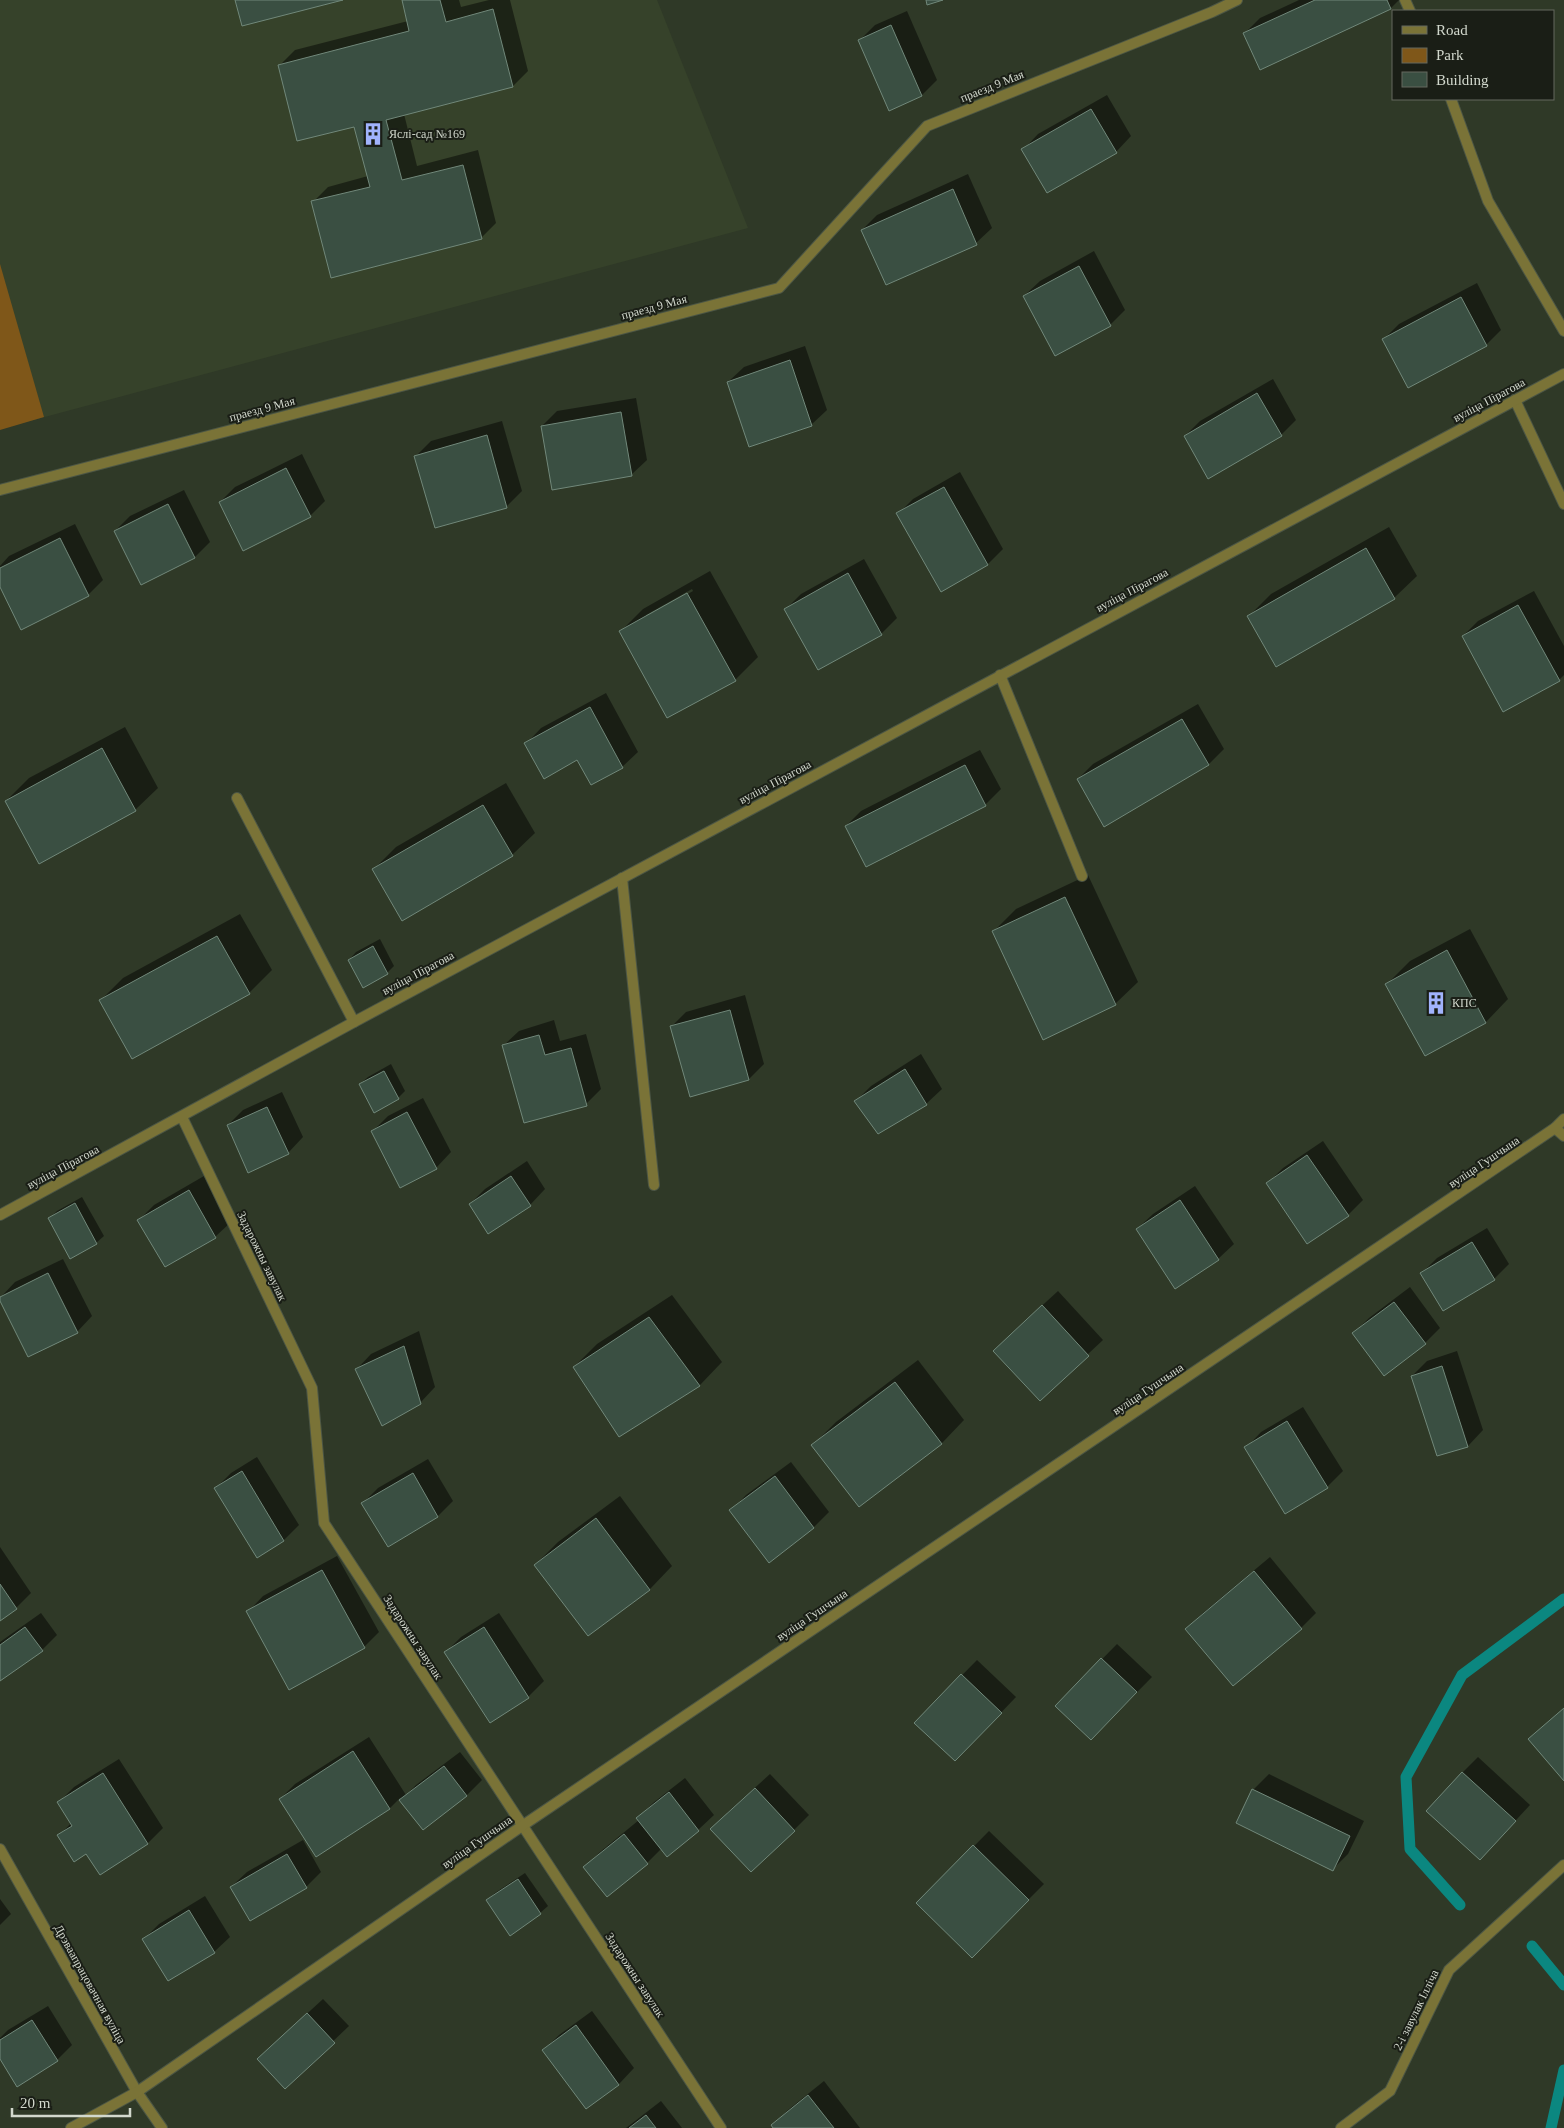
<svg xmlns="http://www.w3.org/2000/svg" width="1564" height="2128" font-family="'Times New Roman',serif">
	<rect width="100%" height="100%" fill="#2f3927"/>
	<!-- built -->
	<polygon fill="#36422a" points="0,0 657,0 748,228 0,429"/>
	<!-- green -->
	<polygon fill="#7f5719" points="0,264 44,417 0,430"/>
	<!-- shadow -->
	<g fill="#0007" fill-rule="evenodd">
		<polygon points="403,0 459,0 461,7 489,0 510,0 528,71 513,86 404,114 417,166 478,150 496,223 481,238 313,202 328,187 368,176 355,125 279,66 295,50 408,21"/>
		<polygon points="1299,0 1399,0 1391,8 1245,33 1260,18"/>
		<polygon points="907,11 937,80 922,95 890,109 859,41 875,25"/>
		<polygon points="1107,95 1131,136 1116,152 1023,150 1038,134"/>
		<polygon points="968,174 992,228 976,243 886,283 862,230 877,215"/>
		<polygon points="1094,251 1125,310 1110,325 1024,296 1040,281"/>
		<polygon points="1477,283 1501,330 1486,345 1384,339 1399,324"/>
		<polygon points="805,346 827,410 811,425 728,382 744,367"/>
		<polygon points="1273,379 1296,420 1281,435 1185,436 1200,421"/>
		<polygon points="636,398 647,460 631,475 542,426 557,411"/>
		<polygon points="502,421 522,491 507,506 436,527 416,456 431,441"/>
		<polygon points="302,454 325,501 310,516 220,502 235,487"/>
		<polygon points="960,472 1003,549 988,564 941,590 898,514 913,499"/>
		<polygon points="184,490 210,542 195,557 115,531 130,516"/>
		<polygon points="75,524 103,580 88,595 0,584 0,566 9,556"/>
		<polygon points="1389,527 1417,576 1394,598 1248,617 1271,594"/>
		<polygon points="864,559 897,618 881,634 818,668 786,609 801,594"/>
		<path d="M710 571 758 657 735 680 621 631 643 609ZM692 589 693 591 646 618V615Z"/>
		<polygon points="1534,591 1564,646 1564,675 1559,680 1463,636 1478,621"/>
		<polygon points="606,693 638,752 622,767 591,784 577,759 526,744 541,728"/>
		<polygon points="1198,704 1224,749 1209,764 1105,825 1078,779 1093,764"/>
		<polygon points="125,727 158,788 135,810 6,801 29,778"/>
		<polygon points="980,750 1001,789 985,805 866,866 846,826 861,811"/>
		<polygon points="506,783 535,833 512,855 373,870 396,847"/>
		<polygon points="1088,875 1138,982 1115,1004 993,932 1016,909"/>
		<polygon points="240,914 272,970 249,993 101,1000 123,978"/>
		<polygon points="1470,929 1508,999 1486,1022 1425,1054 1387,984 1410,961"/>
		<polygon points="380,939 394,966 387,973 349,960 356,952"/>
		<polygon points="745,995 764,1064 749,1079 671,1027 686,1012"/>
		<polygon points="554,1020 560,1041 586,1034 601,1089 586,1104 503,1046 519,1031"/>
		<polygon points="921,1054 942,1089 926,1104 856,1101 871,1086"/>
		<polygon points="391,1064 405,1091 398,1098 360,1084 368,1077"/>
		<polygon points="282,1092 303,1137 288,1153 228,1125 243,1110"/>
		<polygon points="423,1098 451,1152 436,1168 373,1131 388,1116"/>
		<polygon points="1323,1141 1363,1200 1348,1215 1268,1183 1283,1168"/>
		<polygon points="527,1161 545,1189 530,1205 470,1204 485,1189"/>
		<polygon points="204,1176 231,1222 215,1237 165,1266 139,1220 154,1205"/>
		<polygon points="1195,1186 1234,1244 1218,1259 1176,1287 1137,1229 1153,1214"/>
		<polygon points="82,1197 104,1236 96,1243 50,1218 57,1211"/>
		<polygon points="1487,1228 1509,1264 1494,1279 1422,1273 1437,1258"/>
		<polygon points="63,1259 92,1316 77,1332 0,1298 15,1282"/>
		<polygon points="1410,1287 1440,1328 1425,1343 1354,1333 1369,1318"/>
		<polygon points="1058,1291 1103,1340 1040,1399 1010,1335"/>
		<polygon points="672,1295 722,1362 700,1385 619,1435 574,1367 597,1344"/>
		<polygon points="419,1331 435,1387 420,1403 356,1370 371,1354"/>
		<polygon points="1457,1351 1483,1430 1468,1446 1438,1455 1412,1376 1427,1361"/>
		<polygon points="918,1360 964,1420 942,1443 859,1505 813,1445 836,1422"/>
		<polygon points="1303,1407 1343,1471 1327,1487 1285,1512 1246,1448 1261,1432"/>
		<polygon points="257,1457 299,1525 284,1540 257,1556 216,1488 231,1473"/>
		<polygon points="428,1459 453,1501 438,1516 388,1546 363,1503 378,1488"/>
		<polygon points="791,1462 829,1512 814,1527 769,1561 731,1511 746,1495"/>
		<polygon points="620,1496 672,1566 650,1589 588,1635 535,1565 558,1542"/>
		<polygon points="0,1547 31,1593 16,1608 0,1619"/>
		<polygon points="337,1556 379,1632 364,1647 248,1612 263,1596"/>
		<polygon points="1270,1557 1316,1613 1301,1628 1233,1684 1187,1629 1202,1614"/>
		<polygon points="41,1613 57,1635 42,1650 0,1680 0,1642"/>
		<polygon points="499,1613 544,1681 528,1697 490,1721 446,1652 461,1637"/>
		<polygon points="1117,1644 1152,1677 1091,1739 1056,1706"/>
		<polygon points="977,1660 1016,1697 970,1745 916,1722"/>
		<polygon points="369,1737 406,1795 416,1785 460,1752 482,1780 467,1795 423,1829 400,1798 390,1808 280,1799 295,1784"/>
		<polygon points="1478,1757 1530,1805 1495,1843 1462,1773"/>
		<polygon points="119,1759 163,1828 148,1843 100,1873 87,1852 59,1836 72,1822 59,1802 74,1787"/>
		<polygon points="770,1774 809,1815 794,1830 727,1813"/>
		<polygon points="1269,1774 1364,1821 1348,1854 1333,1869 1237,1822 1253,1790"/>
		<polygon points="685,1778 714,1815 698,1830 667,1855 662,1848 647,1863 607,1895 585,1867 600,1852 639,1820 638,1818 653,1803"/>
		<polygon points="989,1831 1044,1884 972,1956 918,1903"/>
		<polygon points="303,1840 321,1872 306,1887 231,1887 247,1872"/>
		<polygon points="525,1873 548,1906 540,1913 487,1900 495,1893"/>
		<polygon points="205,1896 230,1937 214,1952 144,1939 159,1924"/>
		<polygon points="0,1899 11,1914 0,1925"/>
		<polygon points="323,1999 349,2026 285,2087 274,2044"/>
		<polygon points="48,2006 72,2045 57,2060 0,2057 0,2038 8,2030"/>
		<polygon points="592,2011 634,2068 619,2084 586,2107 544,2050 559,2035"/>
		<polygon points="824,2081 860,2128 775,2128 773,2125 788,2110"/>
		<polygon points="661,2101 682,2128 626,2128"/>
	</g>
	<g fill="none" stroke-linecap="round" stroke-linejoin="round">
		<!-- stream -->
		<g stroke="#0b8780" stroke-width="11">
			<polyline points="1460,1905 1410,1849 1406,1777 1462,1675 1564,1599"/>
			<polyline points="1532,1946 1564,1985"/>
			<polyline points="1551,2128 1564,2070"/>
		</g>
	</g>
	<!-- building -->
	<g fill="#3a4f42" stroke="#71887a">
		<polygon points="235,0 343,0 242,26"/>
		<polygon points="402,0 440,0 446,22 493,9 513,87 386,120 402,180 463,165 482,239 331,278 311,201 370,187 354,127 297,141 278,65 409,31"/>
		<polygon points="926,0 943,0 927,5"/>
		<polygon points="1315,0 1387,0 1391,9 1260,70 1243,33"/>
		<polygon points="891,25 922,96 889,111 858,40"/>
		<polygon points="1091,109 1117,153 1047,193 1021,149"/>
		<polygon points="953,189 977,245 886,285 861,230"/>
		<polygon points="1079,266 1111,326 1055,356 1023,296"/>
		<polygon points="1461,297 1487,346 1408,388 1382,339"/>
		<polygon points="790,360 812,426 749,447 727,382"/>
		<polygon points="1257,393 1282,436 1208,479 1184,436"/>
		<polygon points="621,412 632,476 552,490 541,426"/>
		<polygon points="487,435 507,508 435,528 414,456"/>
		<polygon points="286,468 311,517 243,551 219,502"/>
		<polygon points="944,487 988,565 941,592 896,513"/>
		<polygon points="168,504 195,558 141,585 114,531"/>
		<polygon points="60,538 89,596 21,630 0,587 0,568"/>
		<polygon points="1366,548 1395,599 1276,667 1247,616"/>
		<polygon points="848,573 882,635 818,670 784,609"/>
		<polygon points="687,593 736,681 667,718 619,631"/>
		<polygon points="1518,605 1560,681 1503,712 1462,636"/>
		<polygon points="590,707 623,768 591,785 577,760 544,779 524,743"/>
		<polygon points="1182,719 1209,765 1104,827 1077,779"/>
		<polygon points="102,748 136,811 39,864 5,801"/>
		<polygon points="965,765 986,806 866,867 845,826"/>
		<polygon points="483,805 513,856 402,921 372,869"/>
		<polygon points="1065,897 1116,1005 1043,1040 992,931"/>
		<polygon points="217,936 250,994 132,1059 99,1000"/>
		<polygon points="373,946 388,974 363,988 348,960"/>
		<polygon points="1447,950 1486,1023 1425,1056 1385,984"/>
		<polygon points="730,1010 749,1080 690,1097 670,1026"/>
		<polygon points="539,1035 545,1055 571,1048 587,1106 524,1123 502,1045"/>
		<polygon points="905,1069 927,1105 878,1134 854,1101"/>
		<polygon points="384,1071 399,1099 374,1113 359,1084"/>
		<polygon points="267,1107 289,1154 248,1173 227,1125"/>
		<polygon points="407,1112 437,1169 400,1188 371,1131"/>
		<polygon points="1307,1155 1349,1216 1307,1244 1266,1183"/>
		<polygon points="511,1176 531,1206 488,1234 469,1204"/>
		<polygon points="189,1190 216,1238 165,1267 137,1220"/>
		<polygon points="1180,1200 1219,1260 1175,1289 1136,1229"/>
		<polygon points="75,1203 97,1244 70,1259 48,1218"/>
		<polygon points="1472,1242 1495,1280 1443,1311 1420,1273"/>
		<polygon points="48,1273 78,1333 28,1357 0,1301 0,1297"/>
		<polygon points="1394,1302 1426,1344 1384,1376 1352,1333"/>
		<polygon points="1042,1305 1089,1356 1040,1401 993,1351"/>
		<polygon points="649,1317 700,1386 619,1437 573,1367"/>
		<polygon points="404,1346 421,1404 382,1426 355,1369"/>
		<polygon points="1442,1366 1468,1447 1437,1456 1411,1376"/>
		<polygon points="895,1382 942,1444 859,1507 811,1445"/>
		<polygon points="1287,1421 1328,1488 1285,1514 1244,1447"/>
		<polygon points="242,1471 284,1541 257,1558 214,1488"/>
		<polygon points="413,1473 438,1517 388,1547 361,1503"/>
		<polygon points="775,1476 814,1528 769,1563 729,1510"/>
		<polygon points="596,1518 650,1590 588,1636 534,1565"/>
		<polygon points="322,1570 365,1648 289,1690 246,1611"/>
		<polygon points="1254,1571 1302,1629 1233,1686 1185,1629"/>
		<polygon points="0,1584 17,1609 0,1621"/>
		<polygon points="25,1627 43,1651 0,1681 0,1645"/>
		<polygon points="484,1627 529,1698 490,1723 444,1652"/>
		<polygon points="1101,1658 1137,1692 1091,1740 1055,1706"/>
		<polygon points="961,1674 1002,1713 955,1761 914,1723"/>
		<polygon points="1564,1708 1564,1781 1528,1739"/>
		<polygon points="353,1751 390,1809 316,1857 279,1799"/>
		<polygon points="444,1766 467,1796 423,1830 399,1800"/>
		<polygon points="1462,1772 1516,1821 1480,1860 1426,1811"/>
		<polygon points="103,1773 148,1844 100,1875 86,1854 74,1862 57,1835 72,1826 57,1802"/>
		<polygon points="755,1788 795,1831 751,1872 710,1829"/>
		<polygon points="1252,1789 1350,1836 1333,1871 1236,1823"/>
		<polygon points="669,1792 699,1831 667,1857 636,1818"/>
		<polygon points="624,1834 648,1864 607,1897 583,1867"/>
		<polygon points="973,1845 1029,1900 972,1958 916,1903"/>
		<polygon points="287,1854 307,1888 250,1921 230,1887"/>
		<polygon points="518,1879 541,1914 510,1936 486,1900"/>
		<polygon points="189,1910 215,1953 168,1981 142,1939"/>
		<polygon points="307,2013 335,2043 285,2089 257,2059"/>
		<polygon points="32,2020 58,2061 17,2087 0,2059 0,2040"/>
		<polygon points="576,2025 619,2085 586,2109 542,2050"/>
		<polygon points="808,2095 834,2128 773,2128 771,2125"/>
		<polygon points="646,2115 656,2128 629,2128"/>
	</g>
	<g fill="none" stroke-linecap="round" stroke-linejoin="round">
		<defs>
			<g id="service">
				<polyline points="1405,0 1410,11"/>
				<polyline points="1451,99 1488,201 1564,331"/>
				<polyline points="1000,675 1082,876"/>
				<polyline points="237,798 354,1022"/>
				<polyline points="622,878 654,1185"/>
			</g>
			<g id="minor">
				<polyline points="1515,400 1564,504"/>
				<polyline points="0,490 779,288 927,126 1212,12 1237,0"/>
				<polyline points="182,1117 312,1388 324,1523 721,2128"/>
				<polyline points="1555,1128 1564,1136"/>
				<polyline points="0,1215 354,1022 1564,374"/>
				<polyline points="0,1849 137,2092 162,2128"/>
				<polyline points="71,2128 137,2092 522,1826 1555,1128 1564,1119"/>
				<polyline points="1341,2128 1390,2091 1449,1970 1564,1865"/>
			</g>
		</defs>
		<!-- service casing -->
		<use href="#service" stroke="#4c5645" stroke-width="12"/>
		<!-- minor casing -->
		<use href="#minor" stroke="#4c5645" stroke-width="12"/>
		<!-- service -->
		<use href="#service" stroke="#7a7337" stroke-width="10"/>
		<!-- minor -->
		<use href="#minor" stroke="#7a7337" stroke-width="10"/>
	</g>
	<!-- icons -->
	<defs>
		<symbol id="building-bare" viewBox="-9 -9 18 18"><path d="M-4-6H4V6H1V3H-1V6H-4ZM-2.5-4.3h1.7v1.8h-1.7ZM.8-4.3h1.7v1.8H.8ZM-2.5-1h1.7V.8h-1.7ZM.8-1h1.7V.8H.8Z" fill="#a1b3fd" stroke="#1a1e16" stroke-width="2.5" paint-order="stroke"/></symbol>
	</defs>
	<g fill-rule="evenodd">
		<use href="#building-bare" x="357" y="118" width="32" height="32"/>
		<use href="#building-bare" x="1420" y="987" width="32" height="32"/>
	</g>
	<g text-anchor="middle" stroke-width="4" stroke-linejoin="round" paint-order="stroke">
		<!-- street labels -->
		<g font-size="12" fill="#d2d8cd" stroke="#1a1e16">
			<text transform="translate(992 86) rotate(-22)" y="4">праезд 9 Мая</text>
			<text transform="translate(654 307) rotate(-15)" y="4">праезд 9 Мая</text>
			<text transform="translate(1489 400) rotate(-28)" y="4">вуліца Пірагова</text>
			<text transform="translate(262 409) rotate(-15)" y="4">праезд 9 Мая</text>
			<text transform="translate(1132 590) rotate(-28)" y="4">вуліца Пірагова</text>
			<text transform="translate(775 782) rotate(-28)" y="4">вуліца Пірагова</text>
			<text transform="translate(418 973) rotate(-28)" y="4">вуліца Пірагова</text>
			<text transform="translate(1484 1162) rotate(-34)" y="4">вуліца Гушчына</text>
			<text transform="translate(63 1167) rotate(-28)" y="4">вуліца Пірагова</text>
			<text transform="translate(262 1256) rotate(64)" y="4">Задарожны завулак</text>
			<text transform="translate(1148 1389) rotate(-34)" y="4">вуліца Гушчына</text>
			<text transform="translate(812 1615) rotate(-34)" y="4">вуліца Гушчына</text>
			<text transform="translate(413 1637) rotate(57)" y="4">Задарожны завулак</text>
			<text transform="translate(477 1842) rotate(-35)" y="4">вуліца Гушчына</text>
			<text transform="translate(635 1975) rotate(57)" y="4">Задарожны завулак</text>
			<text transform="translate(90 1984) rotate(61)" y="4">Дрэваапрацовачная вуліца</text>
			<text transform="translate(1416 2010) rotate(-64)" y="4">2-і завулак Ілліча</text>
		</g>
		<!-- poi labels -->
		<g font-size="12" fill="#d2d8cd" stroke="#1a1e16" text-anchor="start">
			<text x="389" y="138">Яслі-сад №169</text>
			<text x="1452" y="1007">КПС</text>
		</g>
	</g>
	<!-- legend -->
	<rect x="1392" y="10" width="162" height="90" fill="#1a1e16" stroke="#64685f"/>
	<rect x="1402" y="26" width="25" height="8" fill="#7a7337" stroke="#64685f"/>
	<text x="1436" y="35" font-size="15" fill="#d2d8cd">Road</text>
	<rect x="1402" y="48" width="25" height="15" fill="#7f5719" stroke="#64685f"/>
	<text x="1436" y="60" font-size="15" fill="#d2d8cd">Park</text>
	<rect x="1402" y="72" width="25" height="15" fill="#3a4f42" stroke="#64685f"/>
	<text x="1436" y="85" font-size="15" fill="#d2d8cd">Building</text>
	<!-- scale -->
	<path d="M12 2108v8h118v-8" fill="none" stroke="#d2d8cd" stroke-width="2.5"/>
	<text x="20" y="2108" font-size="15" fill="#d2d8cd" stroke="#1a1e16" stroke-width="4" paint-order="stroke">20 m</text>
</svg>
